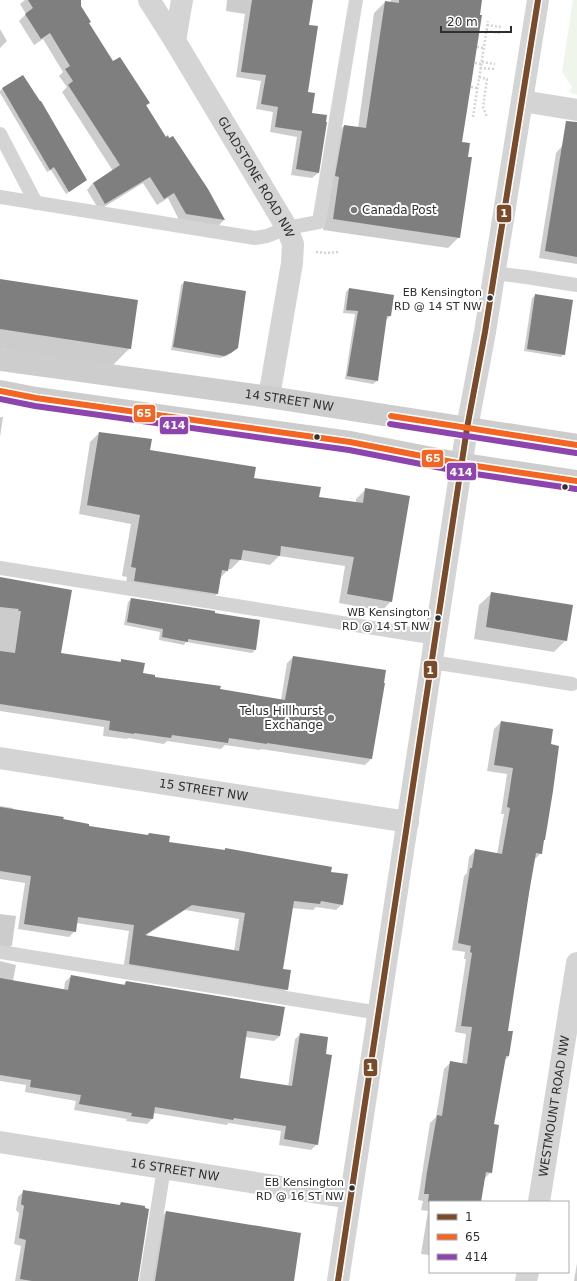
<svg xmlns="http://www.w3.org/2000/svg" width="577" height="1281" font-family="'DejaVu Sans',sans-serif">
	<rect width="100%" height="100%" fill="#fff"/>
	<!-- green -->
	<polygon fill="#f0f5ec" points="573,0 577,0 577,95 569,92 572,87 562,72"/>
	<!-- shadow -->
	<g fill="#0003" fill-rule="evenodd">
		<polygon points="25,0 76,0 90,22 88,24 113,62 149,103 146,106 166,138 224,220 218,226 179,220 168,198 157,205 143,183 99,210 87,190 93,183 113,171 62,92 67,87 59,76 63,72 43,39 34,45 19,21 26,14 20,4"/>
		<polygon points="227,0 312,0 308,26 307,93 311,113 326,123 318,173 312,178 291,175 297,137 270,132 273,112 256,109 261,81 236,77 245,14 226,11"/>
		<polygon points="391,0 481,0 461,143 459,237 448,248 323,230 329,187 333,137 344,126 358,128 374,13 385,2 390,3"/>
		<polygon points="0,29 7,41 0,48"/>
		<polygon points="23,76 86,180 66,194 51,170 47,172 0,93 0,91 2,89"/>
		<polygon points="562,146 577,149 577,264 539,258 556,153"/>
		<polygon points="0,280 130,348 112,366 0,349"/>
		<polygon points="184,282 233,351 227,356 220,358 171,350 181,285"/>
		<polygon points="349,289 392,296 390,316 386,320 377,381 373,384 345,379 355,314 343,313 346,292"/>
		<polygon points="536,295 564,354 561,357 524,351 532,298"/>
		<polygon points="0,417 3,417 0,437"/>
		<polygon points="99,433 149,451 253,479 318,498 356,503 356,499 366,489 391,601 382,611 339,603 345,566 279,556 270,565 240,560 231,569 227,569 227,571 220,578 217,594 208,603 125,590 127,577 122,576 131,524 79,514 90,442"/>
		<polygon points="0,578 60,654 119,663 122,660 142,674 154,678 281,700 287,663 293,657 371,759 365,765 261,749 260,750 225,745 221,749 167,741 164,744 128,738 127,739 103,736 104,727 0,711"/>
		<polygon points="492,593 566,640 554,652 474,639 479,605"/>
		<polygon points="131,599 214,614 255,650 252,653 186,642 184,645 159,640 160,632 124,625 128,602"/>
		<polygon points="501,722 544,840 542,842 541,853 534,860 507,1031 509,1056 504,1061 493,1125 491,1172 484,1179 480,1202 430,1202 430,1255 421,1254 428,1211 421,1210 423,1201 418,1200 430,1123 436,1117 444,1069 451,1062 462,1064 466,1034 455,1032 466,959 464,959 465,952 452,950 464,876 467,873 469,857 476,850 497,854 504,814 501,814 507,774 487,771 494,729"/>
		<path d="M0 806 13 808 12 810 88 826 147 836 149 834 168 843 224 851 225 849 330 873 342 904 336 910 316 907 313 910 292 908 282 969 287 989 281 995 123 970 129 931 76 923 75 931 69 937 18 929 25 883 0 879ZM185 910 239 919 234 951 145 936Z"/>
		<polygon points="0,914 16,916 12,945 6,951 0,950"/>
		<polygon points="0,961 16,965 13,981 64,990 65,982 71,976 123,985 126,982 280,1036 274,1041 245,1037 239,1079 288,1087 295,1039 301,1034 317,1144 311,1150 279,1145 281,1131 228,1123 227,1125 153,1113 152,1119 147,1124 126,1121 127,1119 74,1110 76,1101 25,1092 26,1085 0,1081"/>
		<polygon points="24,1191 119,1206 121,1203 137,1281 15,1281 21,1246 14,1244 19,1213 16,1210 18,1197"/>
		<polygon points="166,1212 291,1281 150,1281 160,1218"/>
		<polygon points="577,1263 577,1281 574,1281"/>
	</g>
	<!-- building -->
	<g fill="#7f7f7f" fill-rule="evenodd">
		<polygon points="28,0 81,0 81,6 91,22 89,23 113,61 120,57 150,103 146,105 166,137 168,135 169,138 173,136 208,189 225,220 186,214 174,193 164,199 150,177 105,204 93,183 120,165 68,85 73,81 65,69 70,66 50,33 41,39 25,14 33,8"/>
		<polygon points="252,0 313,0 309,25 318,26 308,92 315,93 312,113 327,115 326,122 327,122 319,173 296,169 302,131 275,127 278,107 261,104 266,75 241,72"/>
		<polygon points="399,0 482,0 480,15 482,15 462,142 470,143 468,157 472,157 460,238 333,219 339,177 335,176 344,125 366,128 385,1 399,3"/>
		<polygon points="23,75 40,101 41,101 87,180 69,192 54,167 50,170 2,88"/>
		<polygon points="566,121 577,122 577,257 545,251"/>
		<polygon points="0,279 138,300 131,349 0,329"/>
		<polygon points="184,281 246,291 238,348 231,353 224,356 173,347"/>
		<polygon points="349,288 394,295 391,316 387,316 378,381 347,376 358,311 346,310"/>
		<polygon points="535,294 573,300 565,355 527,349"/>
		<polygon points="99,432 152,439 150,450 256,467 254,478 321,487 319,497 363,503 365,488 410,496 392,602 347,594 354,557 281,546 280,556 243,550 241,560 230,559 228,571 222,570 218,594 134,581 136,568 131,567 140,515 87,505"/>
		<polygon points="0,577 72,590 61,653 121,662 121,659 145,663 143,673 155,675 155,677 221,686 220,689 285,700 293,656 386,670 384,683 385,683 372,759 267,743 267,744 229,738 228,743 172,735 171,738 134,733 134,734 109,730 110,721 0,704 0,651 15,653 21,611 18,611 19,609 0,607"/>
		<polygon points="491,592 573,605 567,641 486,627"/>
		<polygon points="131,598 215,611 215,613 260,620 256,650 188,639 188,642 162,637 163,629 127,622"/>
		<polygon points="501,721 553,729 551,744 559,746 553,791 545,840 544,840 542,854 536,853 529,893 508,1031 513,1031 509,1056 506,1056 494,1124 499,1125 492,1173 486,1172 481,1202 428,1202 429,1194 424,1194 427,1172 437,1115 442,1116 450,1061 467,1064 472,1027 461,1026 472,953 470,952 471,946 458,943 470,868 472,868 475,849 502,854 510,808 507,807 513,768 494,765"/>
		<path d="M0 807 64 817 63 819 89 824V826L148 835 149 833 170 836 169 842 225 850V848L332 867 331 872 348 874 343 905 321 901 320 904 294 901 283 969 291 970 288 990 129 964 134 925 78 917 76 932 24 924 31 876 0 871ZM192 905 245 913 239 951 145 935Z"/>
		<polygon points="71,975 125,985 126,981 285,1007 280,1036 247,1031 240,1078 292,1086 300,1033 328,1037 326,1054 332,1055 318,1145 284,1139 286,1126 234,1118 233,1120 155,1107 153,1119 131,1116 132,1113 79,1104 81,1095 30,1087 31,1080 0,1075 0,978 68,990"/>
		<polygon points="23,1190 120,1205 121,1202 145,1206 145,1208 149,1209 138,1281 32,1281 20,1279 26,1240 19,1238 24,1206 21,1204"/>
		<polygon points="166,1211 301,1233 294,1281 155,1281"/>
	</g>
	<g fill="none" stroke-linecap="round" stroke-linejoin="round">
		<!-- path -->
		<g stroke="#d4d4d4" stroke-width="2.5" stroke-dasharray="2 2" stroke-linecap="butt">
			<polyline points="487,25 501,27"/>
			<polyline points="486,31 500,33"/>
			<polyline points="477,47 484,48"/>
			<polyline points="482,62 495,64"/>
			<polyline points="475,63 481,64"/>
			<polyline points="480,68 494,69"/>
			<polyline points="479,77 487,79 483,107 487,117"/>
			<polyline points="471,87 477,88"/>
			<polyline points="473,117 488,21"/>
			<polyline points="316,252 326,253 339,252"/>
		</g>
		<!-- service -->
		<g stroke="#d4d4d4" stroke-width="14">
			<polyline points="0,134 36,203"/>
			<polyline points="0,197 255,238 267,236 287,228 319,222 356,0"/>
			<polyline points="494,273 526,277 577,285"/>
			<polyline points="0,568 436,638"/>
			<polyline points="432,662 572,684"/>
			<polyline points="0,952 379,1013"/>
			<polyline points="146,1281 164,1168"/>
		</g>
		<!-- minor -->
		<g stroke="#d4d4d4" stroke-width="22">
			<path id="s1" d="M149 0 175 41 287 228 293 244 292 263 269 397"/>
			<polyline points="175,41 182,0"/>
			<polyline points="522,101 577,110"/>
			<path id="s2" d="M0 758 408 822"/>
			<path id="s3" d="M0 1142 350 1198"/>
			<path id="s4" d="M539 1202 577 963"/>
			<polyline points="526,1281 528,1272"/>
		</g>
		<!-- tertiary -->
		<polyline stroke="#d4d4d4" stroke-width="22" points="338,1281 467,428 485,332 538,0"/>
		<!-- secondary -->
		<g stroke="#cdcdcd" stroke-width="22">
			<path id="s5" d="M0 360 269 397 577 445"/>
			<polyline points="0,391 36,398 350,442 463,464 577,481"/>
		</g>
		<defs>
			<polyline id="bus-1" points="338,1281 467,428 485,332 538,0"/>
			<g id="bus-2">
				<polyline points="0,391 36,398 350,442 463,464 577,481"/>
				<polyline points="391,416 577,445"/>
			</g>
			<g id="bus-3">
				<polyline points="0,399 35,406 349,450 462,472 576,489"/>
				<polyline points="390,424 576,453"/>
			</g>
		</defs>
		<!-- bus-1 casing -->
		<use href="#bus-1" stroke="#fff" stroke-width="9"/>
		<!-- bus-2 casing -->
		<use href="#bus-2" stroke="#fff" stroke-width="9"/>
		<!-- bus-3 casing -->
		<use href="#bus-3" stroke="#fff" stroke-width="9"/>
		<!-- bus-1 -->
		<use href="#bus-1" stroke="#7a4b2a" stroke-width="6"/>
		<!-- bus-2 -->
		<use href="#bus-2" stroke="#f26522" stroke-width="6"/>
		<!-- bus-3 -->
		<use href="#bus-3" stroke="#8e44ad" stroke-width="6"/>
	</g>
	<!-- markers -->
	<g fill="#787878" stroke="#fff" stroke-width="1.5">
		<circle cx="354" cy="210" r="4"/>
		<circle cx="331" cy="718" r="4"/>
	</g>
	<g fill="#2f2f2f" stroke="#fff" stroke-width="1.5">
		<circle cx="490" cy="298" r="3.5"/>
		<circle cx="317" cy="437" r="3.5"/>
		<circle cx="565" cy="487" r="3.5"/>
		<circle cx="438" cy="618" r="3.5"/>
		<circle cx="352" cy="1188" r="3.5"/>
	</g>
	<g text-anchor="middle" stroke-width="4" stroke-linejoin="round" paint-order="stroke">
		<!-- bus labels -->
		<g font-size="11" fill="#2f2f2f" stroke="#fff" text-anchor="end">
			<text x="482" y="296">EB Kensington<tspan x="482" dy="14">RD @ 14 ST NW</tspan></text>
			<text x="430" y="616">WB Kensington<tspan x="430" dy="14">RD @ 14 ST NW</tspan></text>
			<text x="344" y="1186">EB Kensington<tspan x="344" dy="14">RD @ 16 ST NW</tspan></text>
		</g>
		<!-- street labels -->
		<g font-size="12" fill="#2f2f2f" stroke="#fff">
			<text dy="4" stroke="none"><textPath href="#s1" startOffset="207">GLADSTONE ROAD NW</textPath></text>
			<text dy="4" stroke="none"><textPath href="#s5" startOffset="292">14 STREET NW</textPath></text>
			<text dy="4" stroke="none"><textPath href="#s2" startOffset="206">15 STREET NW</textPath></text>
			<text dy="4" stroke="none"><textPath href="#s4" startOffset="97">WESTMOUNT ROAD NW</textPath></text>
			<text dy="4" stroke="none"><textPath href="#s3" startOffset="177">16 STREET NW</textPath></text>
		</g>
		<!-- poi labels -->
		<g font-size="12" fill="#2f2f2f" stroke="#fff" text-anchor="start">
			<text x="362" y="214">Canada Post</text>
			<text x="323" y="715" text-anchor="end">Telus Hillhurst<tspan x="323" dy="14">Exchange</tspan></text>
		</g>
	</g>
	<g stroke="#fff" stroke-width="1.5">
		<rect x="496" y="204" width="16" height="19" rx="4" fill="#7a4b2a"/>
		<rect x="133" y="404" width="23" height="19" rx="4" fill="#f26522"/>
		<rect x="159" y="416" width="30" height="19" rx="4" fill="#8e44ad"/>
		<rect x="421" y="449" width="23" height="19" rx="4" fill="#f26522"/>
		<rect x="446" y="462" width="31" height="19" rx="4" fill="#8e44ad"/>
		<rect x="423" y="660" width="15" height="19" rx="4" fill="#7a4b2a"/>
		<rect x="363" y="1058" width="15" height="19" rx="4" fill="#7a4b2a"/>
	</g>
	<g font-size="11" text-anchor="middle" font-weight="bold" fill="#fff">
		<text x="504" y="217">1</text>
		<text x="144" y="417">65</text>
		<text x="174" y="429">414</text>
		<text x="433" y="462">65</text>
		<text x="461" y="476">414</text>
		<text x="430" y="674">1</text>
		<text x="370" y="1071">1</text>
	</g>
	<!-- legend -->
	<rect x="429" y="1201" width="140" height="72" fill="#ffffff" stroke="#acacac"/>
	<rect x="437" y="1214" width="20" height="6" fill="#7a4b2a" stroke="#acacac"/>
	<text x="465" y="1221" font-size="12" fill="#2f2f2f">1</text>
	<rect x="437" y="1234" width="20" height="6" fill="#f26522" stroke="#acacac"/>
	<text x="465" y="1241" font-size="12" fill="#2f2f2f">65</text>
	<rect x="437" y="1254" width="20" height="6" fill="#8e44ad" stroke="#acacac"/>
	<text x="465" y="1261" font-size="12" fill="#2f2f2f">414</text>
	<!-- scale -->
	<path d="M441 26v6h70v-6" fill="none" stroke="#2f2f2f" stroke-width="2"/>
	<text x="447" y="26" font-size="12" fill="#2f2f2f" stroke="#ffffff" stroke-width="3" paint-order="stroke">20 m</text>
</svg>
